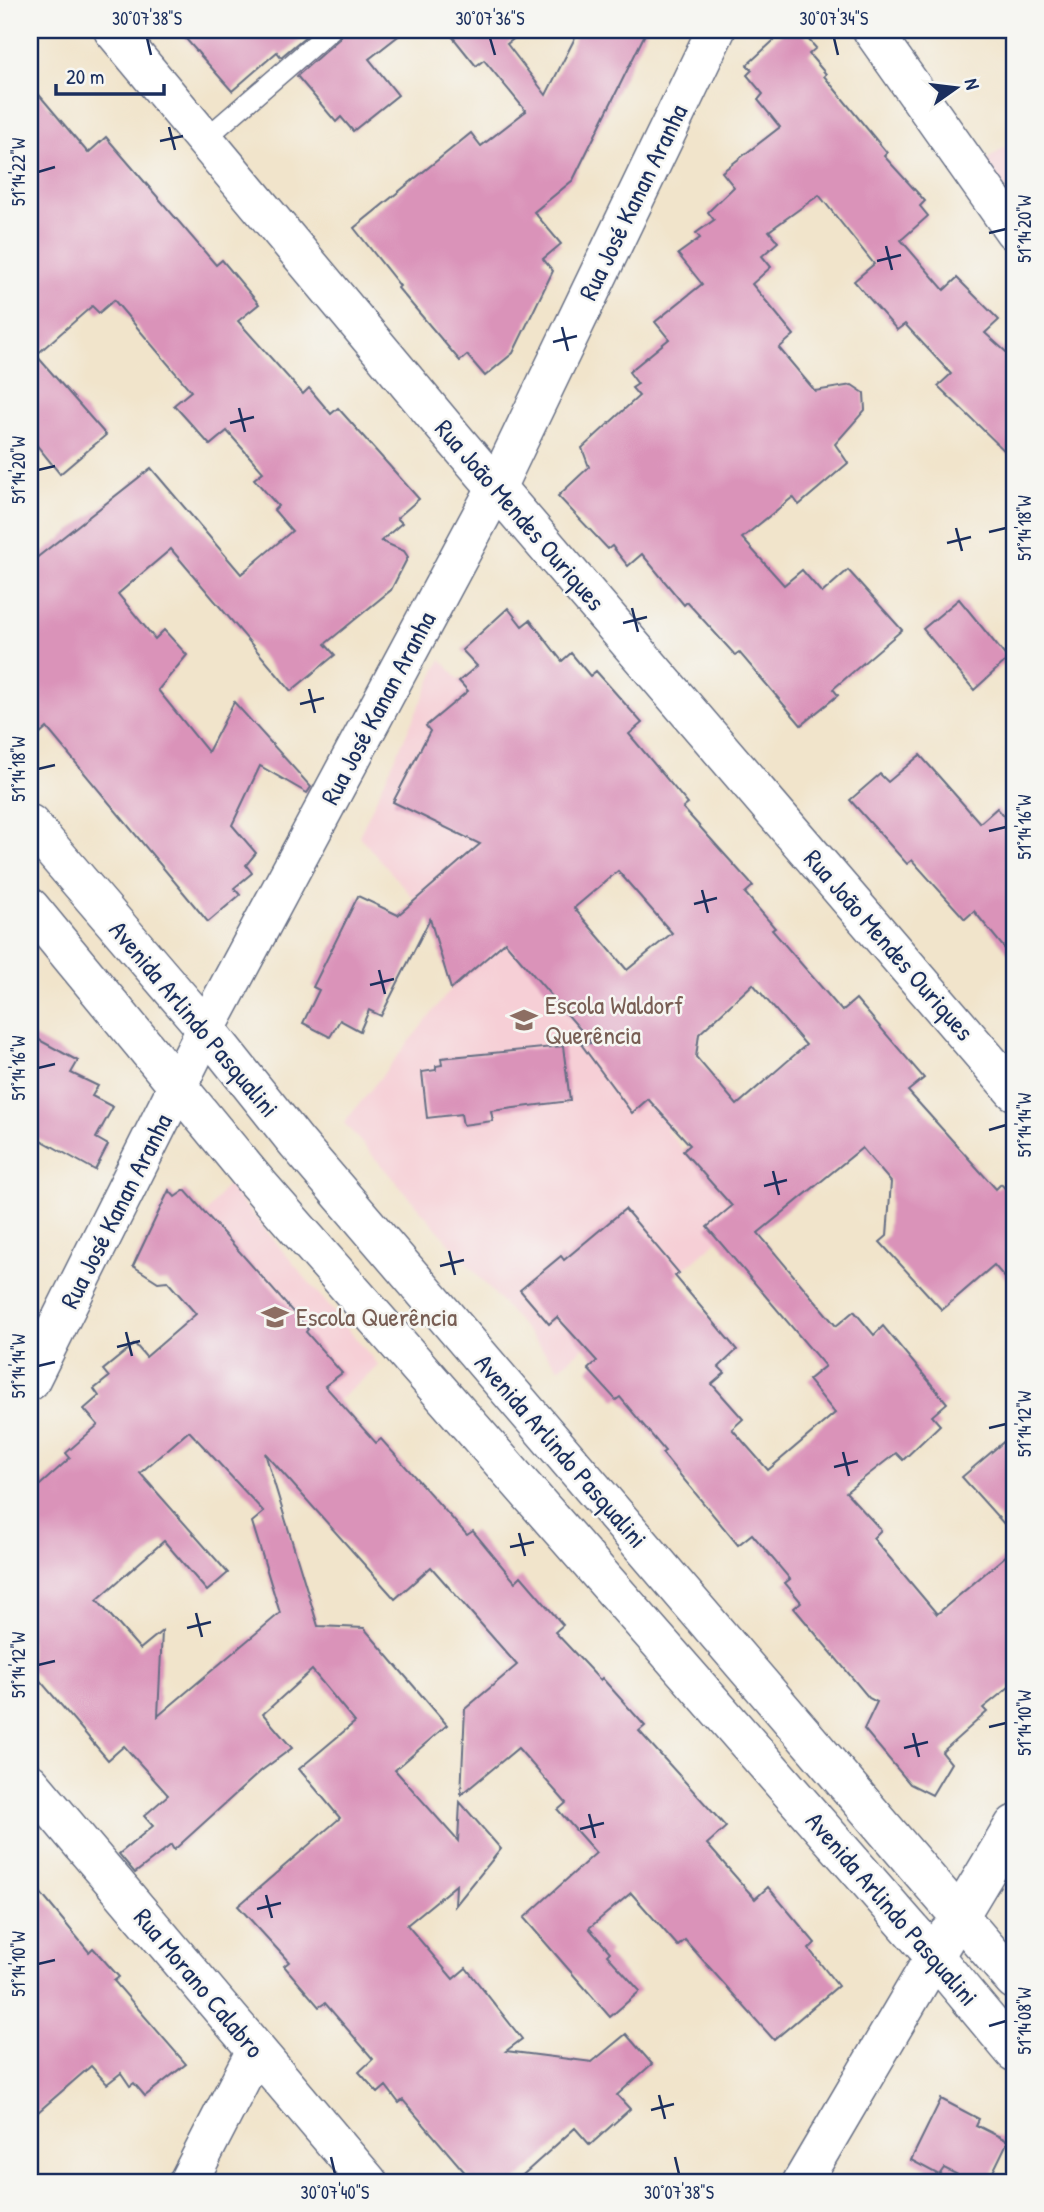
<svg xmlns="http://www.w3.org/2000/svg" width="1044" height="2212" font-family="'Patrick Hand',sans-serif">
	<rect width="100%" height="100%" fill="#f6f6f2"/>
	<filter id="ink" filterUnits="userSpaceOnUse"><feTurbulence type="fractalNoise" baseFrequency=".0143" numOctaves="2"/><feDisplacementMap in="SourceGraphic" scale="14" xChannelSelector="R" yChannelSelector="G"/><feConvolveMatrix kernelMatrix="1 2 1 2 8 2 1 2 1" color-interpolation-filters="sRGB"/></filter>
	<filter id="wash" filterUnits="userSpaceOnUse"><feTurbulence type="fractalNoise" baseFrequency=".00686" numOctaves="4" result="noise"/><feDisplacementMap in="SourceGraphic" scale="28" xChannelSelector="R" yChannelSelector="G"/><feGaussianBlur stdDeviation="1.57" result="paint"/><feColorMatrix in="noise" values="0 0 0 0 0 0 0 0 0 0 0 0 0 0 0 0 0 1.4 0 .05"/><feComposite in="paint" operator="in"/></filter>
	<g filter="url(#wash)">
		<rect width="100%" height="100%" fill="#f1e4cb"/>
		<!-- built -->
		<g fill="#f6cfd6">
			<polygon points="1014,141 1014,202 985,161"/>
			<polygon points="441,659 559,795 503,843 695,1105 666,1130 742,1219 682,1271 665,1278 559,1368 344,1123 451,989 475,968 359,836"/>
			<polygon points="227,1184 379,1366 308,1426 168,1269"/>
		</g>
		<g id="blocks">
			<!-- building -->
			<g fill="#da93b9" fill-rule="evenodd">
				<polygon points="178,30 313,30 281,57 277,52 232,91"/>
				<polygon points="343,30 406,30 369,59 398,95 353,131 341,117 336,122 297,76 339,39"/>
				<polygon points="447,30 525,30 507,44 546,95 579,30 647,30 573,180 534,212 561,244 543,259 553,271 513,353 485,376 467,355 460,361 398,288 400,286 354,228 471,133 481,146 526,111 484,60 476,66"/>
				<polygon points="785,30 800,30 816,48 809,54 826,74 824,76 887,153 884,156 925,201 920,206 928,216 901,240 944,290 957,278 999,320 985,333 1014,359 1014,460 938,386 951,374 905,324 897,330 854,281 874,264 819,195 769,231 778,242 762,256 771,267 752,284 794,335 779,348 815,391 852,385 864,393 865,410 835,444 848,463 799,505 793,497 742,538 784,585 802,570 822,593 848,570 902,630 833,689 838,695 801,725 739,652 735,655 687,602 684,605 642,554 628,566 612,546 608,549 558,496 589,467 582,448 639,396 632,388 638,384 629,372 669,339 655,322 702,284 678,254 700,238 696,233 714,220 708,212 734,187 722,172 780,127 758,100 763,94 747,75 752,70 747,65"/>
				<polygon points="30,84 88,153 106,137 216,265 222,260 259,304 238,321 303,394 309,388 331,414 338,408 419,499 397,518 402,523 381,541 404,551 408,557 391,590 325,644 335,655 291,691 171,549 118,594 155,639 164,630 187,655 158,690 208,752 234,702 311,787 307,793 260,766 232,825 256,853 246,865 252,873 234,888 240,895 208,922 47,728 30,743 30,563 151,468 241,574 292,531 274,510 278,506 254,479 263,472 227,431 210,445 174,405 191,391 114,300 99,313 92,306 36,355 106,435 60,474 30,437"/>
				<polygon points="959,599 1008,659 974,690 923,629"/>
				<path d="M508 608 522 626 530 620 562 661 571 653 590 676 596 671 642 723 629 734 688 804 683 808 753 886 745 893 775 928 772 930 842 1011 856 999 924 1078 908 1091 996 1189 1001 1184 1014 1198V1288L994 1265 942 1310 880 1242 887 1236 891 1182 862 1148 758 1233 836 1326 854 1311 874 1335 883 1326 947 1403 932 1416 940 1425 903 1460 896 1453 846 1492 881 1530 873 1538 937 1614 1014 1549V1683L983 1708 987 1712 942 1752 951 1763 932 1795 910 1784 864 1729 877 1702 869 1698 794 1608 801 1602 785 1583 790 1579 752 1534 738 1545 662 1453 665 1451 620 1397 616 1400 588 1369 597 1361 557 1317 549 1324 520 1290 561 1256 564 1260 625 1209 679 1273 675 1276 737 1350 719 1367 725 1373 712 1384 743 1419 732 1429 768 1470 835 1413 808 1380 825 1366 707 1227 732 1206 683 1151 690 1145 648 1099 632 1113 581 1044 592 1043 505 942 451 989 430 919 381 1016 369 1010 360 1031 340 1020 330 1037 303 1023 319 990 313 987 358 896 398 915 480 844 393 802 430 731 426 726 468 691 459 681 477 666 462 650ZM618 871 672 933 627 970 574 908ZM753 984 806 1045 737 1105 696 1057 699 1034Z"/>
				<polygon points="920,755 980,823 997,808 1014,828 1014,960 974,911 965,919 912,860 907,864 850,800 880,774 888,782"/>
				<polygon points="30,1035 78,1061 71,1073 98,1086 92,1096 113,1107 96,1138 108,1145 95,1170 30,1134"/>
				<polygon points="563,1046 570,1101 491,1111 493,1121 463,1125 461,1114 427,1118 422,1072 436,1070 436,1066 442,1065 441,1058"/>
				<path d="M169 1190 175 1197 185 1190 308 1329 306 1332 342 1373 325 1386 376 1443 381 1439 467 1535 473 1531 515 1582 521 1576 563 1625 555 1632 600 1680 602 1678 645 1726 639 1731 726 1827 707 1844 755 1899 768 1887 815 1943 809 1949 838 1986 774 2040 685 1940 678 1946 631 1893 589 1928 610 1952 607 1955 640 1991 610 2017 524 1918 596 1853 558 1810 566 1803 518 1748 461 1795 465 1709 517 1665 431 1567 395 1599 265 1453 318 1626 364 1628 447 1725 395 1770 458 1841 460 1802 501 1849 455 1906 456 1885 407 1925 453 1979 466 1968 522 2039 506 2051 592 2062 626 2034 652 2064 617 2095 630 2109 590 2145 575 2128 515 2182H473L403 2100 399 2103 386 2086 378 2093 359 2072 373 2059 325 2003 319 2007 284 1966 289 1962 238 1906 340 1818 299 1769 355 1722 312 1670 263 1714 292 1748 261 1771 174 1850 171 1845 135 1873 119 1854 153 1826 144 1816 168 1795 124 1746 108 1760 30 1669V1494L70 1458 66 1453 98 1425 84 1409 99 1396 94 1389 109 1377 103 1370 135 1344 146 1357 196 1314 167 1281 158 1282 133 1266ZM189 1431 264 1512 252 1522 280 1613 158 1716 162 1631 140 1649 97 1600 164 1541 207 1591 228 1573 140 1473Z"/>
				<polygon points="1014,1433 1014,1535 962,1477"/>
				<polygon points="30,1880 89,1952 93,1948 119,1977 114,1981 186,2064 145,2096 134,2083 130,2086 121,2073 107,2084 91,2066 30,2119"/>
				<polygon points="941,2099 979,2119 976,2125 1008,2141 988,2182 972,2182 944,2168 939,2175 911,2160"/>
			</g>
		</g>
	</g>
	<g filter="url(#ink)">
		<use href="#blocks" fill-opacity="0" stroke="#666e84" stroke-width="2"/>
		<g fill="none" stroke-linecap="round" stroke-linejoin="round">
			<defs>
				<polyline id="lane" points="206,138 331,30"/>
				<g id="street">
					<polyline points="113,30 457,442 1014,1091"/>
					<polyline points="872,30 1014,231"/>
					<polyline points="30,1381 206,1029 497,486 716,30"/>
					<polyline points="30,1783 368,2182"/>
					<polyline points="960,1915 1014,1825"/>
					<polyline points="188,2182 256,2050"/>
				</g>
				<g id="secondary">
					<polyline points="30,824 206,1029 297,1143 1014,1980"/>
					<polyline points="30,907 254,1179 934,1956 1014,2052"/>
					<polyline points="802,2182 947,1935"/>
				</g>
			</defs>
			<!-- lane casing -->
			<use href="#lane" stroke="#666e84" stroke-width="22"/>
			<!-- street casing -->
			<use href="#street" stroke="#666e84" stroke-width="41"/>
			<!-- secondary casing -->
			<use href="#secondary" stroke="#666e84" stroke-width="41"/>
			<!-- lane -->
			<use href="#lane" stroke="#fff" stroke-width="19"/>
			<!-- street -->
			<use href="#street" stroke="#fff" stroke-width="38"/>
			<!-- secondary -->
			<use href="#secondary" stroke="#fff" stroke-width="38"/>
		</g>
	</g>
	<!-- ticks -->
	<path fill="none" stroke="#1b2f5e" stroke-width="2.5" d="M147 38 151 55M490 38 495 55M834 38 838 55M169 127 175 150M160 141 183 136M38 172 55 167M989 233 1006 229M886 246 892 270M877 261 901 255M562 327 568 351M553 342 577 336M239 408 245 432M230 423 254 417M38 470 55 466M956 528 962 551M989 532 1006 528M947 543 971 537M632 608 638 632M623 623 647 617M309 689 315 713M300 704 324 698M38 769 55 765M989 831 1006 827M702 890 708 913M694 904 717 898M379 970 385 994M370 985 394 979M38 1068 55 1064M989 1130 1006 1125M773 1171 779 1195M764 1186 787 1180M449 1251 455 1275M440 1266 464 1260M126 1332 132 1356M117 1347 140 1341M38 1366 55 1362M989 1428 1006 1424M843 1452 849 1476M834 1467 858 1461M519 1533 525 1556M510 1547 534 1542M196 1613 202 1637M187 1628 211 1622M38 1665 55 1661M989 1727 1006 1723M913 1733 919 1757M904 1748 928 1742M589 1814 595 1838M580 1829 604 1823M266 1895 272 1918M257 1909 281 1903M38 1964 55 1960M989 2026 1006 2021M659 2095 665 2119M651 2110 674 2104M331 2157 335 2174M675 2157 679 2174"/>
	<!-- icons -->
	<defs>
		<symbol id="school-bare" viewBox="-9 -9 18 18"><path d="M0-5L7-2L0 1L-7-2ZM-4 1L0 2.5L4 1V4Q0 6-4 4Z" fill="#8d6e63" stroke="#f6f6f2" stroke-width="2.5" paint-order="stroke"/></symbol>
	</defs>
	<g fill-rule="evenodd">
		<use href="#school-bare" x="505" y="1001" width="38" height="38"/>
		<use href="#school-bare" x="256" y="1298" width="38" height="38"/>
	</g>
	<g text-anchor="middle" stroke-width="5" stroke-linejoin="round" paint-order="stroke">
		<!-- street labels -->
		<g font-size="26" fill="#1b2f5e" stroke="#f6f6f2">
			<text transform="translate(633 202) rotate(-64)" y="9">Rua José Kanan Aranha</text>
			<text transform="translate(520 515) rotate(49)" y="9">Rua João Mendes Ouriques</text>
			<text transform="translate(378 708) rotate(-62)" y="9">Rua José Kanan Aranha</text>
			<text transform="translate(889 945) rotate(49)" y="9">Rua João Mendes Ouriques</text>
			<text transform="translate(194 1019) rotate(50)" y="9">Avenida Arlindo Pasqualini</text>
			<text transform="translate(116 1211) rotate(-63)" y="9">Rua José Kanan Aranha</text>
			<text transform="translate(561 1451) rotate(49)" y="9">Avenida Arlindo Pasqualini</text>
			<text transform="translate(892 1909) rotate(49)" y="9">Avenida Arlindo Pasqualini</text>
			<text transform="translate(199 1983) rotate(50)" y="9">Rua Morano Calabro</text>
		</g>
		<!-- education labels -->
		<g font-size="26" fill="#785e54" stroke="#f6f6f2" text-anchor="start">
			<text x="545" y="1014">Escola Waldorf<tspan x="545" dy="30">Querência</tspan></text>
			<text x="296" y="1326">Escola Querência</text>
		</g>
	</g>
	<!-- margin -->
	<rect width="1044" height="2212" fill="none" stroke="#f6f6f2" stroke-width="77"/>
	<!-- north arrow -->
	<g transform="translate(956 88) rotate(76)" stroke="#f6f6f2" stroke-width="5" paint-order="stroke">
	<path d="M0-5L12 26L0 18L-12 26Z" fill="#1b2f5e"/>
	<text y="-10" font-size="19" font-weight="bold" text-anchor="middle" fill="#1b2f5e">N</text>
	</g>
	<!-- scale -->
	<path d="M56 84v10h108v-10" fill="none" stroke="#1b2f5e" stroke-width="3.5"/>
	<text x="66" y="84" font-size="21" fill="#1b2f5e" stroke="#f6f6f2" stroke-width="5" paint-order="stroke">20 m</text>
	<rect x="38" y="38" width="968" height="2136" fill="none" stroke="#1b2f5e" stroke-width="2.5"/>
	<g font-size="18" text-anchor="middle" fill="#1b2f5e">
		<text x="147" y="25">30°07'38"S</text>
		<text x="490" y="25">30°07'36"S</text>
		<text x="834" y="25">30°07'34"S</text>
		<text transform="translate(19 172) rotate(-90)" y="6">51°14'22"W</text>
		<text transform="translate(1025 229) rotate(-90)" y="6">51°14'20"W</text>
		<text transform="translate(19 470) rotate(-90)" y="6">51°14'20"W</text>
		<text transform="translate(1025 528) rotate(-90)" y="6">51°14'18"W</text>
		<text transform="translate(19 769) rotate(-90)" y="6">51°14'18"W</text>
		<text transform="translate(1025 827) rotate(-90)" y="6">51°14'16"W</text>
		<text transform="translate(19 1068) rotate(-90)" y="6">51°14'16"W</text>
		<text transform="translate(1025 1125) rotate(-90)" y="6">51°14'14"W</text>
		<text transform="translate(19 1366) rotate(-90)" y="6">51°14'14"W</text>
		<text transform="translate(1025 1424) rotate(-90)" y="6">51°14'12"W</text>
		<text transform="translate(19 1665) rotate(-90)" y="6">51°14'12"W</text>
		<text transform="translate(1025 1723) rotate(-90)" y="6">51°14'10"W</text>
		<text transform="translate(19 1964) rotate(-90)" y="6">51°14'10"W</text>
		<text transform="translate(1025 2021) rotate(-90)" y="6">51°14'08"W</text>
		<text x="335" y="2199">30°07'40"S</text>
		<text x="679" y="2199">30°07'38"S</text>
	</g>
</svg>
